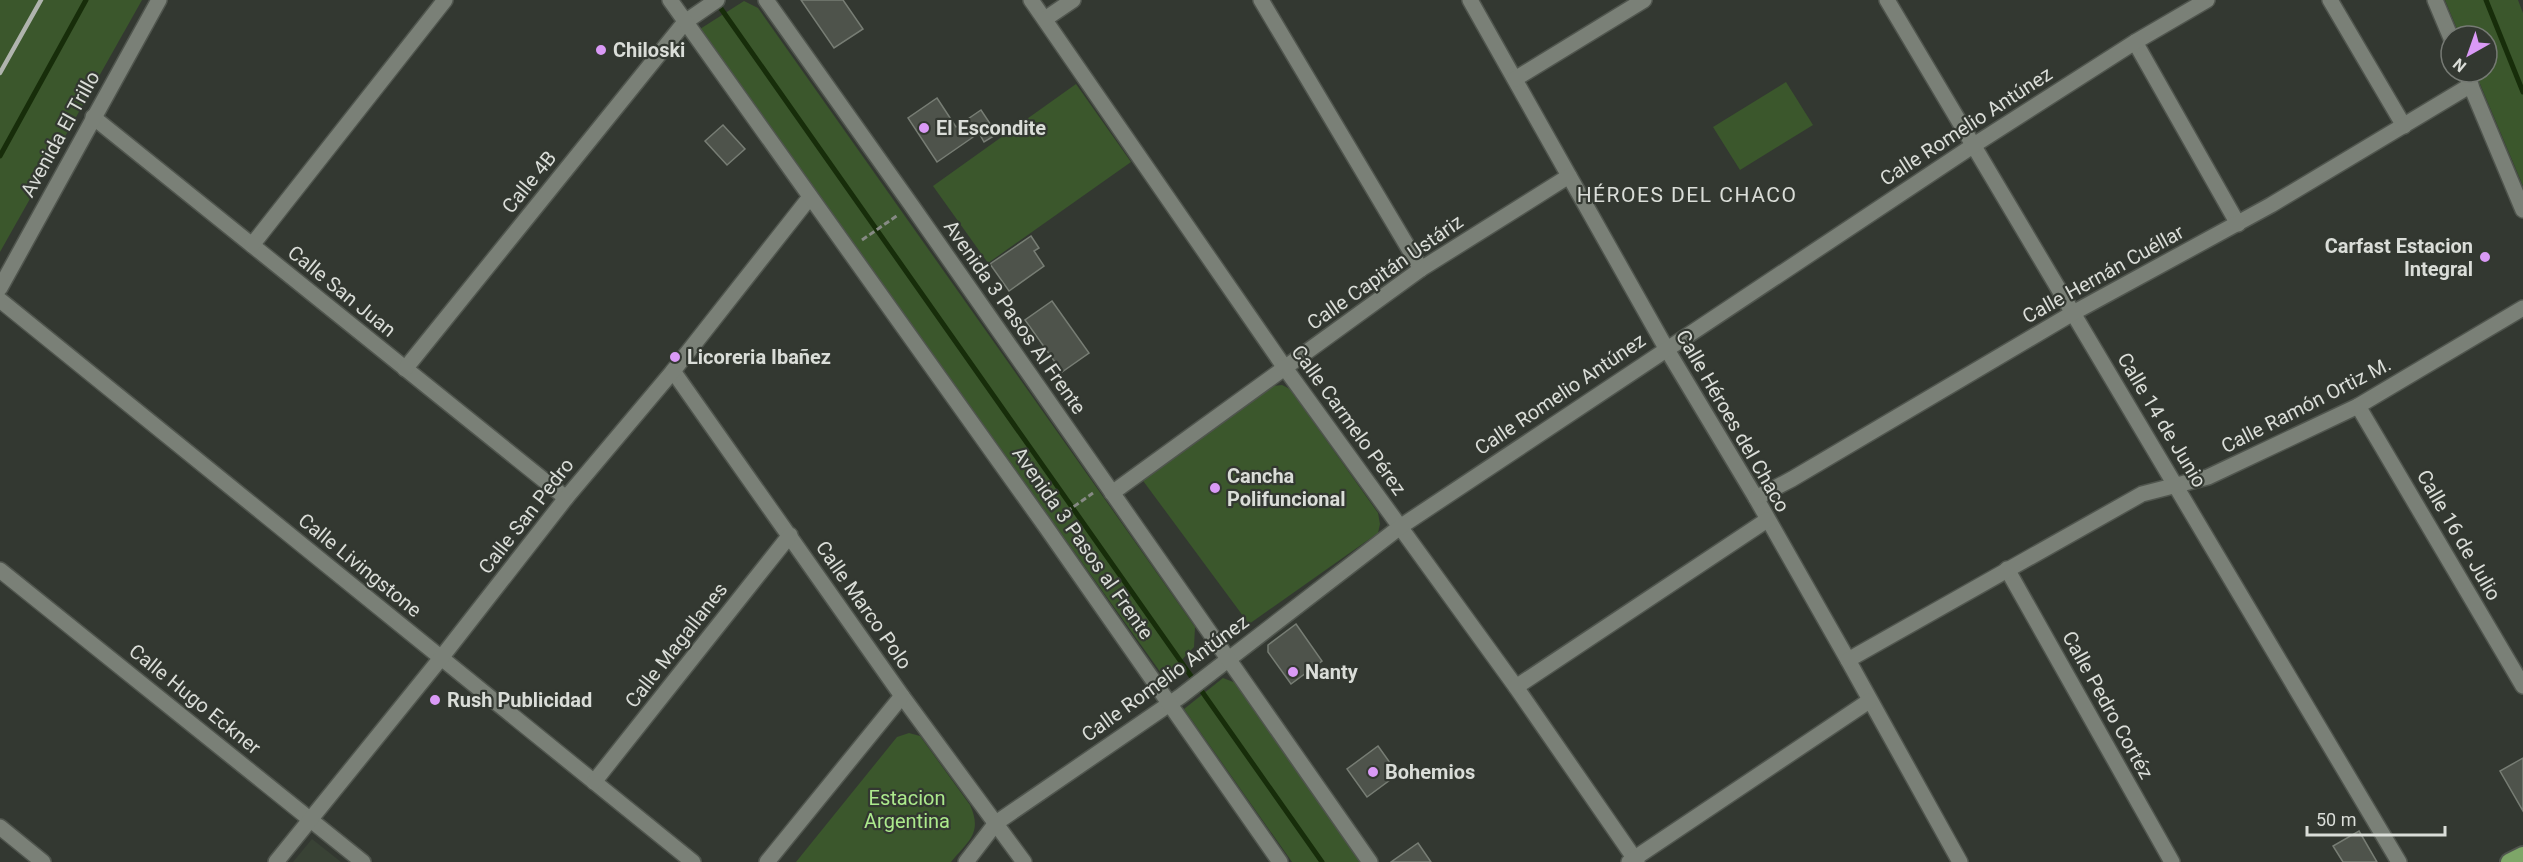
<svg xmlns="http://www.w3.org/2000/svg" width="2523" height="862" font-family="Roboto,sans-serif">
	<rect width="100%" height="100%" fill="#333831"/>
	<!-- built -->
	<polygon fill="#394235" points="312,839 341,862 293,862"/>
	<!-- green -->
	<g fill="#3b572c">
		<polygon points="0,0 142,0 0,252"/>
		<polygon points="2445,0 2518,0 2523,13 2523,186 2475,72 2487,72 2487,36 2460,36"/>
		<polygon points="744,1 758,8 1195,627 1194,647 1175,667 1161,673 700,29"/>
		<polygon points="1786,82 1813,125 1740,170 1713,127"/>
		<polygon points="1076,84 1131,162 988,263 933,186"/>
		<polygon points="1282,385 1290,389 1378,513 1380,524 1378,533 1249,624 1141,478 1273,386"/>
		<polygon points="1223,678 1236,683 1362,862 1292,862 1184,709"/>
		<path d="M909 733 920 736 970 805C983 833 968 841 951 862H796L897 737Z"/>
	</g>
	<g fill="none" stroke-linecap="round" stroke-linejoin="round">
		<!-- stream -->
		<g stroke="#172d0a" stroke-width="5">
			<polyline points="2486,0 2523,92"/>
			<polyline points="717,3 1322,862"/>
			<polyline points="0,156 86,0"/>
		</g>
	</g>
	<!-- building -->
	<g fill="#4e534b" stroke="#777d74" stroke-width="1.5">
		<polygon points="801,0 843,0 863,29 834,48"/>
		<polygon points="937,98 956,127 981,110 997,134 984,142 979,133 937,162 908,118"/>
		<polygon points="723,125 745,149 727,165 705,141"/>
		<polygon points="1031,236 1039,248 1034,251 1044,266 1009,291 990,264"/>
		<polygon points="1052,301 1089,353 1062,372 1025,320"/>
		<polygon points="1296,624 1322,661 1291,684 1268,652 1268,645"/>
		<polygon points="1378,746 1398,774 1367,797 1347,769"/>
		<polygon points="2523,758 2523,811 2500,771"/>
		<polygon points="2359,831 2377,862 2343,862 2333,846"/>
		<polygon points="1418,843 1431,862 1391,862"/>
	</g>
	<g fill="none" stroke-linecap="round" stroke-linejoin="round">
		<defs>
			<g id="minor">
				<polyline points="1031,0 1285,368 1516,687 1637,862"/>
				<polyline points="1261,0 1421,269"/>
				<polyline points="1470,0 1666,348 1756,498 1848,660 1960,862"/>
				<polyline points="1887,0 2399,862"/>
				<polyline points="2330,0 2404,126"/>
				<polyline points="1045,19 1073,0"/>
				<polyline points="2135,42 2238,224"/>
				<polyline points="1515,79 1644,0"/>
				<polyline points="93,117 566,498"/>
				<polyline points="252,245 445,0"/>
				<polyline points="0,300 693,862"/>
				<polyline points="405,369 685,22 717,0"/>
				<polyline points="673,371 902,696 1024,862"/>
				<polyline points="2358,406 2523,686"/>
				<polyline points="1112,493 1421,269 1569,176"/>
				<polyline points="1756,498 1792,479 2073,313 2271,205 2471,85"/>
				<polyline points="2007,569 2172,862"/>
				<polyline points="0,570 363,862"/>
				<polyline points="1848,660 2142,494 2208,477 2358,406 2523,308"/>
				<polyline points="1516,687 1767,520"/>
				<polyline points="594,782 790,535"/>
				<polyline points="0,827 43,862"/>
				<polyline points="276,862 441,658 566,498 673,371 810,197"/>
				<polyline points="767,862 902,696"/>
				<polyline points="966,862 996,823 1181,696 1400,527 1974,145 2135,42 2207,0"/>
				<polyline points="1629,862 1869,701"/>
			</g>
			<g id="tertiary">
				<polyline points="2435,0 2451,38"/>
				<polyline points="2465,72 2523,210"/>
			</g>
			<g id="secondary">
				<polyline points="670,0 1046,527 1280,862"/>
				<polyline points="766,0 912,206 1370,862"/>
				<polyline points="0,288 159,0"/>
			</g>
			<polyline id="trunk" points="2509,862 2523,855"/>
		</defs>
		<!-- minor casing -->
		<use href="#minor" stroke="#50554e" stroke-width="18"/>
		<!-- tertiary casing -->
		<use href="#tertiary" stroke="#50554e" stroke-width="18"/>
		<!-- secondary casing -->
		<use href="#secondary" stroke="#50554e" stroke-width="18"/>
		<!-- trunk casing -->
		<use href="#trunk" stroke="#50554e" stroke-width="20"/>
		<!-- path -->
		<g stroke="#868a84" stroke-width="3" stroke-dasharray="6 3" stroke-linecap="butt">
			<polyline points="862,240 898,215"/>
			<polyline points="1059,517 1093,493"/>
		</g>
		<!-- minor -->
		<use href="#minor" stroke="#7a8077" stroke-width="15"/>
		<!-- tertiary -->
		<use href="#tertiary" stroke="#7a8077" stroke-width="15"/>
		<!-- secondary -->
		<use href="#secondary" stroke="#7a8077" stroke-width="15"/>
		<!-- trunk -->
		<use href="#trunk" stroke="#7da668" stroke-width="16"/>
		<!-- rail -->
		<polyline stroke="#b0b4ae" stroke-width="4.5" points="0,73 41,0"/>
	</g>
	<!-- markers -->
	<g fill="#da9af6" stroke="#333831" stroke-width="2">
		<circle cx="601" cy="50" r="6"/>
		<circle cx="924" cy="128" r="6"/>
		<circle cx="2485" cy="257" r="6"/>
		<circle cx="675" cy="357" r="6"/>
		<circle cx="1215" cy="488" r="6"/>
		<circle cx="1293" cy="672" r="6"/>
		<circle cx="435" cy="700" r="6"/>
		<circle cx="1373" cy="772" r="6"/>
	</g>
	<g text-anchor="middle" stroke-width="4.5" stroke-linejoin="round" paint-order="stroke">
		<!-- poi labels -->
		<g font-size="20" font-weight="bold" fill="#daddd8" stroke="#333831" text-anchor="start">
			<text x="613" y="57">Chiloski</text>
			<text x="936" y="135">El Escondite</text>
			<text x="2473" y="253" text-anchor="end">Carfast Estacion<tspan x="2473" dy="23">Integral</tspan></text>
			<text x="687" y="364">Licoreria Ibañez</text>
			<text x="1227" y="483">Cancha<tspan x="1227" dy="23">Polifuncional</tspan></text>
			<text x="1305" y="679">Nanty</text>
			<text x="447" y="707">Rush Publicidad</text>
			<text x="1385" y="779">Bohemios</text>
		</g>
		<!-- street labels -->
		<g font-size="20" fill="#daddd8" stroke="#333831">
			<text transform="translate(1966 126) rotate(-33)" y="7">Calle Romelio Antúnez</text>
			<text transform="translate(60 134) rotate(-61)" y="7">Avenida El Trillo</text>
			<text transform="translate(529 182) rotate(-51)" y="7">Calle 4B</text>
			<text transform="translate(1385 272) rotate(-35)" y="7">Calle Capitán Ustáriz</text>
			<text transform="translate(2103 274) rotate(-29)" y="7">Calle Hernán Cuéllar</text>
			<text transform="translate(342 291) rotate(39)" y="7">Calle San Juan</text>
			<text transform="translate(1015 317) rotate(55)" y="7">Avenida 3 Pasos Al Frente</text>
			<text transform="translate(1560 394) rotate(-34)" y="7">Calle Romelio Antúnez</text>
			<text transform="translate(2306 405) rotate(-27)" y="7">Calle Ramón Ortiz M.</text>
			<text transform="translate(1349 420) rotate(54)" y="7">Calle Carmelo Pérez</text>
			<text transform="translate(2162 420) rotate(59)" y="7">Calle 14 de Junio</text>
			<text transform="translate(1733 421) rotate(60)" y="7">Calle Héroes del Chaco</text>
			<text transform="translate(526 516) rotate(-52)" y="7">Calle San Pedro</text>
			<text transform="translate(2459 535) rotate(60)" y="7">Calle 16 de Julio</text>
			<text transform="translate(1083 543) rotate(55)" y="7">Avenida 3 Pasos al Frente</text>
			<text transform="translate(360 565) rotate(39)" y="7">Calle Livingstone</text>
			<text transform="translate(864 605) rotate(55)" y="7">Calle Marco Polo</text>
			<text transform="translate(676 645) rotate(-52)" y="7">Calle Magallanes</text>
			<text transform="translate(1165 678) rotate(-36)" y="7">Calle Romelio Antúnez</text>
			<text transform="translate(195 699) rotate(39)" y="7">Calle Hugo Eckner</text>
			<text transform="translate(2108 705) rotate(61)" y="7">Calle Pedro Cortéz</text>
		</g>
		<!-- park labels -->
		<g font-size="20" fill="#ace98c" stroke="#333831">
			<text x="907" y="805">Estacion<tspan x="907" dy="23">Argentina</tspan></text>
		</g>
		<!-- neighbourhood labels -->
		<g font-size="21" letter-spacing="1.5" fill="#daddd8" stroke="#333831">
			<text x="1687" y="202">HÉROES DEL CHACO</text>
		</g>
	</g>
	<!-- north arrow -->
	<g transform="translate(2469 54) rotate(220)"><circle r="28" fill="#333831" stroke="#767a74" stroke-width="1.5"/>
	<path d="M0-4.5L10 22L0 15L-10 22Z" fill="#da9af6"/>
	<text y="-9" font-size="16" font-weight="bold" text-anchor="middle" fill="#daddd8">N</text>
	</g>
	<!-- scale -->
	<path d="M2307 826v9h138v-9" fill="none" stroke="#daddd8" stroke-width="3"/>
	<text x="2316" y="826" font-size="18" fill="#daddd8" stroke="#333831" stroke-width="4.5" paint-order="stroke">50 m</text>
</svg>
